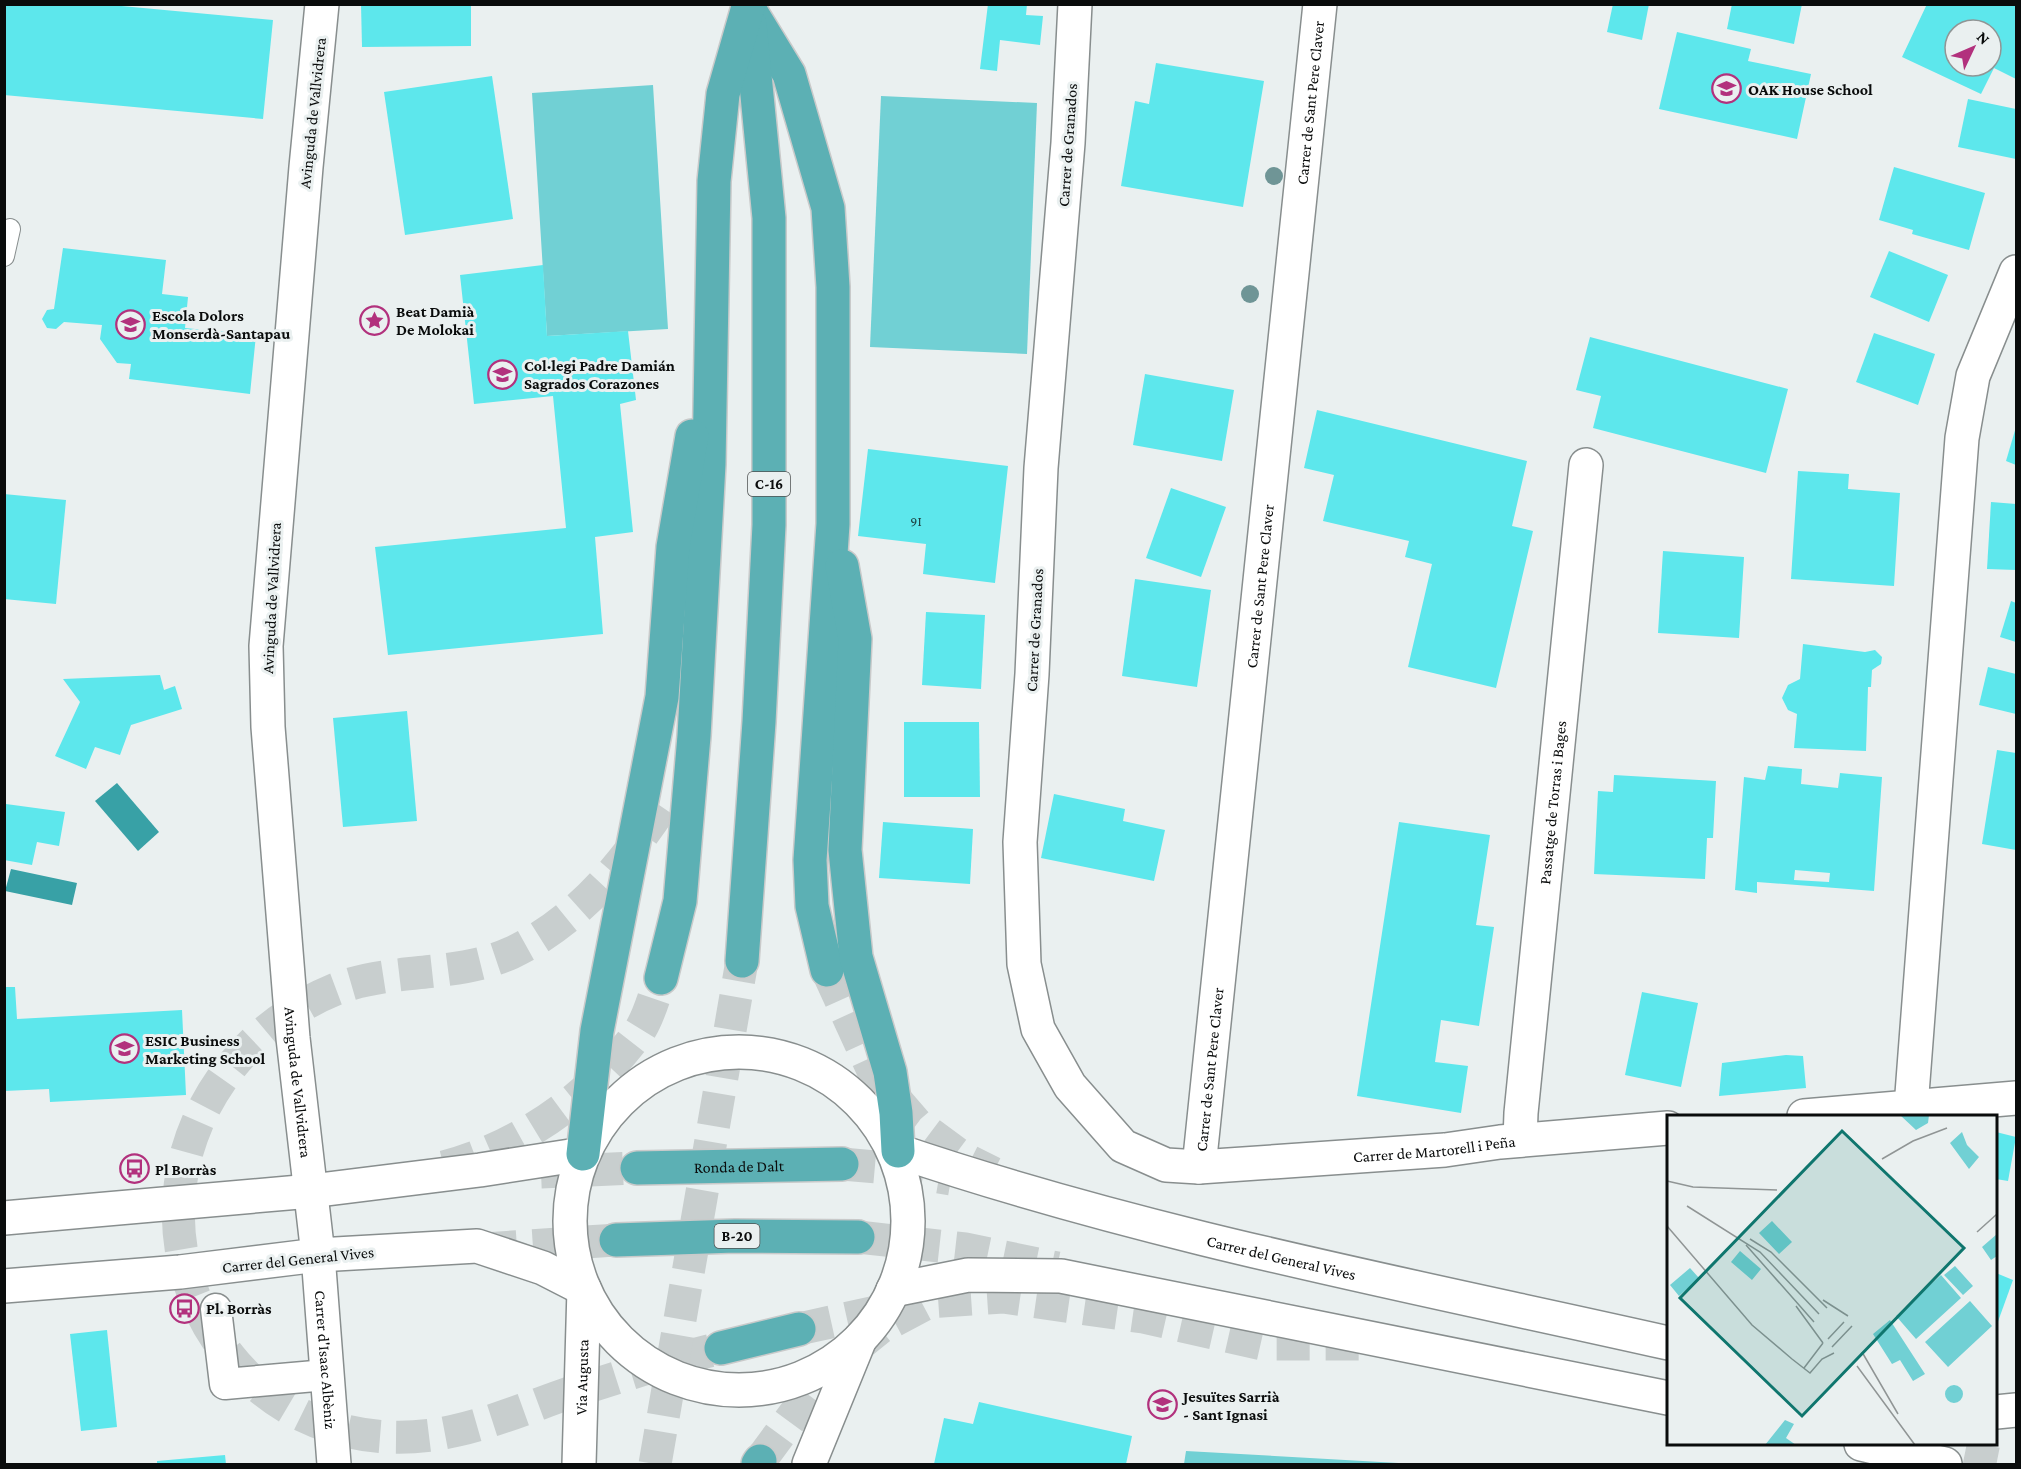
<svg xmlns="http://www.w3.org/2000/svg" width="2021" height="1469" font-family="'Crimson Pro',serif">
	<rect width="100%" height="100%" fill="#eaf0f0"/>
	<!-- green -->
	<g fill="#71d0d4">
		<polygon points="653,85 668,329 547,336 532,93"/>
		<polygon points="881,96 1037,103 1027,354 870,347"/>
		<polygon points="1186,1451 1416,1464 1184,1464"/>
	</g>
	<!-- water -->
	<g fill="#38a1a6">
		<polygon points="117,783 159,832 138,851 95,801"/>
		<polygon points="11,869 77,883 72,905 5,891"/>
	</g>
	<!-- building -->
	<g fill="#5de7ec" fill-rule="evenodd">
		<polygon points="4,4 100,4 273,20 263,119 4,95"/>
		<polygon points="361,4 471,5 471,46 362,47"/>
		<polygon points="988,4 1027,4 1026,15 1043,16 1040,45 1000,40 997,71 980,69"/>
		<polygon points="1613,4 1649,4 1642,40 1607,32"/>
		<polygon points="1732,4 1802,4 1794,44 1727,29"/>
		<path d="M1927 4H2016V79L1994 68 1981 94 1902 57ZM1955 30H1991V66H1955Z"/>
		<polygon points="1677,32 1751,49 1748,61 1811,74 1797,139 1659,109"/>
		<polygon points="1156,63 1264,81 1243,207 1121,186 1135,101 1149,104"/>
		<polygon points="492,76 513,219 405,235 384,92"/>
		<polygon points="1968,99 2016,109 2016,159 1958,147"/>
		<polygon points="1894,167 1985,193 1969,250 1912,234 1913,230 1879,220"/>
		<polygon points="63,248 166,260 162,294 188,297 185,328 256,335 250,394 129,379 131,364 117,363 100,339 102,325 64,322 56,329 47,328 42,319 47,310 54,309"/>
		<polygon points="1889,251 1948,275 1929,322 1870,297"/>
		<polygon points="543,265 547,336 628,331 636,400 620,404 633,532 595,537 603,634 388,655 375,547 566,528 553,396 474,404 460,275"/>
		<polygon points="1874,333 1935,354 1918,405 1856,382"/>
		<polygon points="1590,337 1788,389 1766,473 1593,428 1601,396 1576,390"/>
		<polygon points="1145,374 1234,390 1222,461 1133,445"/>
		<polygon points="1317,410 1527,461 1512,526 1533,531 1496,688 1408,667 1432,564 1405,557 1409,541 1323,521 1334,475 1304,468"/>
		<polygon points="2016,427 2016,465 2006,461"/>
		<polygon points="868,449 1008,466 995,583 923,574 926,544 858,536"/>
		<polygon points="1798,471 1849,474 1848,489 1900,493 1894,586 1791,579"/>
		<polygon points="1171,488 1226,507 1201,577 1146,558"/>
		<polygon points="4,494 66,500 56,604 4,599"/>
		<polygon points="1991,502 2016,504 2016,570 1987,569"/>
		<polygon points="1663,551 1744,557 1739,638 1658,633"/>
		<polygon points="1135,579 1211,590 1197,687 1122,676"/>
		<polygon points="2011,601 2016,603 2016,642 2000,637"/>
		<polygon points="926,612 985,615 981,689 922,685"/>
		<polygon points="1803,644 1865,652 1875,650 1882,657 1881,664 1872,670 1871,687 1868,687 1866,751 1794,748 1797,714 1788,710 1782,698 1788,685 1800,679"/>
		<polygon points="1988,667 2016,674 2016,714 1979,705"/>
		<polygon points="160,675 164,690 175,686 182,709 131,725 120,755 95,747 86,769 55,756 80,702 63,679"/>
		<polygon points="407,711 417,821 343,827 333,718"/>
		<polygon points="904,722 979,722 980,797 904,797"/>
		<polygon points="1997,750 2016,753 2016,850 1982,844"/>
		<path d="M1768 766 1802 769 1801 784 1838 788 1840 773 1882 777 1874 891 1757 882V893L1735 890 1744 777 1765 780ZM1795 870 1830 873 1829 882 1794 880Z"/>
		<polygon points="1614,775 1716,781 1713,838 1707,838 1705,879 1594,874 1598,791 1613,792"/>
		<polygon points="1054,794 1125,809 1123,821 1165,830 1154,881 1041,858"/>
		<polygon points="4,800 6,804 65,812 59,846 37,842 32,865 4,860"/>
		<polygon points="883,822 973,829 970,884 879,878"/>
		<polygon points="1399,822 1490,835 1476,925 1494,927 1479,1026 1441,1020 1435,1062 1468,1066 1461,1113 1357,1096"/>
		<polygon points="4,987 15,987 17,1019 182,1010 186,1095 50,1102 49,1089 4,1091"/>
		<polygon points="1642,992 1698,1003 1681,1087 1625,1075"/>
		<polygon points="1786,1055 1803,1056 1806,1088 1719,1096 1722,1063"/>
		<polygon points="1996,1132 2016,1137 2008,1181 1996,1179"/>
		<polygon points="1996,1273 2013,1280 1996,1327"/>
		<polygon points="107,1330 117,1427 81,1431 70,1334"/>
		<polygon points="979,1402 1132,1436 1126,1464 934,1464 944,1418 973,1424"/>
		<polygon points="225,1455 226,1464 157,1464 157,1461"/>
	</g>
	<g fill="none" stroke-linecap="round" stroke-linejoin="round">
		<!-- trunk-tunnel -->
		<g stroke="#c8cece" stroke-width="33" stroke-dasharray="33 16" stroke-linecap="butt">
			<path d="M662 807C622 866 577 922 511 953 456 978 392 967 336 989 188 1049 126 1227 230 1357 285 1426 372 1451 458 1430 496 1421 532 1406 569 1393 619 1377 670 1360 721 1348"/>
			<polyline points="827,970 876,1077 916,1123 963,1158 993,1173"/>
			<polyline points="842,1164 887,1168 951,1179"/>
			<path d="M444 1167C520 1147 591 1097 638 1033 649 1018 654 995 661 978"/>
			<polyline points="541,1172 637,1168"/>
			<polyline points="858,1237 965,1249 1057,1268"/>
			<polyline points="484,1249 616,1240"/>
			<polyline points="799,1329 903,1306"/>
			<polyline points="1916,1448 1997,1464"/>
			<polyline points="760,1461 815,1386 845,1356 880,1328 929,1302 1003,1297 1143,1317 1262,1344 1362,1344"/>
			<polyline points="655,1464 742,961"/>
		</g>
		<defs>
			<polyline id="service" points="4,256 10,229"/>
			<polyline id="pedestrian" points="216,1309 225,1384 315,1376"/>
			<g id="minor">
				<path id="s1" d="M1075 4 1068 143 1041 468 1032 674 1020 842 1024 964 1038 1029 1070 1086 1123 1146 1166 1165 1199 1167 1445 1150 1500 1142 1668 1128"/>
				<polyline points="1911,1107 1962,438 1973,376 2016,272"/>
				<polyline points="1804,1116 2016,1098"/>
				<path id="s2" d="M1520 1140 1521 1113 1586 465"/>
				<path id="s3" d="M1199 1167 1320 4"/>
				<path id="s4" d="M318 1255 334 1464"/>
			</g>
			<g id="tertiary">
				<path id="s5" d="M898 1151C1149 1236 1410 1285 1668 1343"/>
				<polyline points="4,1218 311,1191"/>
				<polyline points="4,1286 180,1272 318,1255"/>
				<polyline points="893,1290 968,1275 1061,1276 1668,1398"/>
				<polyline points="1996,1412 2016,1410"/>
				<polyline points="1861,1444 1945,1464"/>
				<path id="s6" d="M579 1464 584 1289"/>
				<polyline points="809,1464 860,1339"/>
			</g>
			<g id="secondary">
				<path id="s7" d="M322 4 306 167 266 646 268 727 293 1038 318 1255 477 1246 543 1268 584 1289"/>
				<circle cx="739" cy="1221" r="169"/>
				<polyline points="311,1191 480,1170 583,1154"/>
			</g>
			<g id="trunk">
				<polyline points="748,7 789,74 828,208 833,287 833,524 810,860 812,906 827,970"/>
				<polyline points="842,566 855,639 845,850 856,957 890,1072 896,1113 898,1151"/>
				<polyline points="742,961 759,722 769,525 769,218 750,24"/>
				<polyline points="661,978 680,901 694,736 709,464 714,181 723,94 748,7"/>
				<polyline points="583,1154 597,1031 662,697 673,547 692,436"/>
				<path id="s8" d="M637 1168 842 1164"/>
				<polyline points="616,1240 735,1236 858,1237"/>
				<polyline points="721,1348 799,1329"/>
				<polyline points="758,1464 760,1461"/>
			</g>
		</defs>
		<!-- service casing -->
		<use href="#service" stroke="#888e8e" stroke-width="22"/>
		<!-- pedestrian casing -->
		<use href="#pedestrian" stroke="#888e8e" stroke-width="33"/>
		<!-- minor casing -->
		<use href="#minor" stroke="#888e8e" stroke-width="36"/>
		<!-- tertiary casing -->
		<use href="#tertiary" stroke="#888e8e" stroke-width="36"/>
		<!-- secondary casing -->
		<use href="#secondary" stroke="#888e8e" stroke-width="36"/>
		<!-- trunk casing -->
		<use href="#trunk" stroke="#c9caca" stroke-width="36"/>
		<!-- service -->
		<use href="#service" stroke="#fff" stroke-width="20"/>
		<!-- pedestrian -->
		<use href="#pedestrian" stroke="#fff" stroke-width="30"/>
		<!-- minor -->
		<use href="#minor" stroke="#fff" stroke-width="33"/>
		<!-- tertiary -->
		<use href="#tertiary" stroke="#fff" stroke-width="33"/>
		<!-- secondary -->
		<use href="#secondary" stroke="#fff" stroke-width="33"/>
		<!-- trunk -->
		<use href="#trunk" stroke="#5cb0b4" stroke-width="33"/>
	</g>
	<!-- trees -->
	<g fill="#6f9596">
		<circle cx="1274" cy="176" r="9"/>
		<circle cx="1250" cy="294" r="9"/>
	</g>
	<!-- icons -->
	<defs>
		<symbol id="school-ring" viewBox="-11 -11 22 22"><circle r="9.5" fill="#eaf0f0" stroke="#b2317d" stroke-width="1.5"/><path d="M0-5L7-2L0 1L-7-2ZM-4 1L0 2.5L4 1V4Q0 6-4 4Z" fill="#b2317d"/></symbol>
		<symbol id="sight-ring" viewBox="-11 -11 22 22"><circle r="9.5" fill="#eaf0f0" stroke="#b2317d" stroke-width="1.5"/><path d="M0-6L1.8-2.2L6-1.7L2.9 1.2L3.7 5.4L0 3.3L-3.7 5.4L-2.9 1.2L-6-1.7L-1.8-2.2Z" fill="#b2317d"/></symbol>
		<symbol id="university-ring" viewBox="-11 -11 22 22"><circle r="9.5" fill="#eaf0f0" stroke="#b2317d" stroke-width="1.5"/><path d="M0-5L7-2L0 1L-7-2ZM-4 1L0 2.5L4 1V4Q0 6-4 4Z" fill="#b2317d"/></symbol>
		<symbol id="bus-ring" viewBox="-11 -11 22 22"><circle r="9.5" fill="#eaf0f0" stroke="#b2317d" stroke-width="1.5"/><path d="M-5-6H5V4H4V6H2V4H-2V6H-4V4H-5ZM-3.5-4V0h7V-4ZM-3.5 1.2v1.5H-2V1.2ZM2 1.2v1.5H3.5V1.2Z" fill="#b2317d"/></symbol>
	</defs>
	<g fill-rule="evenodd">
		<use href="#school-ring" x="1710" y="72" width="33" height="33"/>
		<use href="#sight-ring" x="358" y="304" width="33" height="33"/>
		<use href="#school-ring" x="114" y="308" width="33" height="33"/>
		<use href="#school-ring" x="486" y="358" width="33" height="33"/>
		<use href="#university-ring" x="108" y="1032" width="33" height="33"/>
		<use href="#bus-ring" x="118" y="1152" width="33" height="33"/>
		<use href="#bus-ring" x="168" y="1292" width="33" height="33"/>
		<use href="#school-ring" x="1146" y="1388" width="33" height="33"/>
	</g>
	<g text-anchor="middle" stroke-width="6" stroke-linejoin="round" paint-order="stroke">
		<!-- number labels -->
		<g font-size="14" fill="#1f4344">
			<text x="916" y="526">9I</text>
		</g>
		<!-- shield labels -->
		<g fill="#eaf0f0" stroke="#4d5050" stroke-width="1.5">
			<rect x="748" y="472" width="42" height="24" rx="4.5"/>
			<rect x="714.5" y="1224" width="45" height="24" rx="4.5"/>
		</g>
		<g font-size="15" font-weight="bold" fill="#0a0c0c">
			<text x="769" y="489">C-16</text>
			<text x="737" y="1241">B-20</text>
		</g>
		<!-- poi labels -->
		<g font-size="16" font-weight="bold" fill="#0a0c0c" stroke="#eaf0f0" text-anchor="start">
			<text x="1748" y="95">OAK House School</text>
			<text x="396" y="317">Beat Damià<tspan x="396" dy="18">De Molokai</tspan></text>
			<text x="152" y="321">Escola Dolors<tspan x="152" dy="18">Monserdà-Santapau</tspan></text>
			<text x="524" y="371">Col·legi Padre Damián<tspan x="524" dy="18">Sagrados Corazones</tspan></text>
			<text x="145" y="1046">ESIC Business<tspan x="145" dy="18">Marketing School</tspan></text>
			<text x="155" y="1175">Pl Borràs</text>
			<text x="206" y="1314">Pl. Borràs</text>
			<text x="1183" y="1402">Jesuïtes Sarrià<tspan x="1183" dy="18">- Sant Ignasi</tspan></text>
		</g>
		<!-- street labels -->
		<g font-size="16" fill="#0a0c0c" stroke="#eaf0f0">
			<text dy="6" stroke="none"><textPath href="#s3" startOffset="1070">Carrer de Sant Pere Claver</textPath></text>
			<text transform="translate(312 113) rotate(-84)" y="6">Avinguda de Vallvidrera</text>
			<text transform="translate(1067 145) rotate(-86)" y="6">Carrer de Granados</text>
			<text dy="6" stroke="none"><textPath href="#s3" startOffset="584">Carrer de Sant Pere Claver</textPath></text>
			<text transform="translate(271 598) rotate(-87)" y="6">Avinguda de Vallvidrera</text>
			<text transform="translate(1034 630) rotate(-87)" y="6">Carrer de Granados</text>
			<text dy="6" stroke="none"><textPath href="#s2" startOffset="339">Passatge de Torras i Bages</textPath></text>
			<text dy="6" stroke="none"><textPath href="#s3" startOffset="98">Carrer de Sant Pere Claver</textPath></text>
			<text dy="6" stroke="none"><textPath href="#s7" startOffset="1082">Avinguda de Vallvidrera</textPath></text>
			<text dy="6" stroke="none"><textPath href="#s1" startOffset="1490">Carrer de Martorell i Peña</textPath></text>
			<text dy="6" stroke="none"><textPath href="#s8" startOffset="102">Ronda de Dalt</textPath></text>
			<text dy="6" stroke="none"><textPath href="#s5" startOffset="398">Carrer del General Vives</textPath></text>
			<text transform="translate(298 1259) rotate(-6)" y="6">Carrer del General Vives</text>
			<text dy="6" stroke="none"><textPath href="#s4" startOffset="105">Carrer d'Isaac Albèniz</textPath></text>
			<text dy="6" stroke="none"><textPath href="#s6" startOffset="87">Via Augusta</textPath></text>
		</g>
	</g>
	<!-- overview -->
	<g transform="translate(1667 1115)">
		<rect width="330" height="330" fill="#eaf0f0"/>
		<path d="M233 0H262L261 8 249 15ZM295 17 300 30 312 42 302 54 283 28ZM105 106 125 127 112 139 92 118ZM330 119V141L324 145 315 132ZM73 136 94 154 85 165 64 147ZM288 151 306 171 296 180 277 160ZM23 153 32 163 12 181 3 170ZM274 160 294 183 249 224 229 201ZM303 186 325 211 281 252 258 227ZM223 205 258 259 246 266 233 245 225 249 206 219ZM278 279a9 9 0 1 1 18 0a9 9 0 1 1-18 0ZM118 305 127 309 119 323 129 330H98Z" fill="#71d0d4"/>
		<path fill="none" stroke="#909595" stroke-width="1.5" d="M215 44 246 26 280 13M0 66 26 72 110 75M20 91 93 137 152 199M0 111 85 210 125 244 143 258 155 244 167 238M310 117 330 99M83 124 104 137 160 193M79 130 147 207M156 185 181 201M129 191 156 228M161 224 177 207M165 232 185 211M195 237 231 299M190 251 248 330M137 253 156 228"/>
		<path fill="#0f766e" fill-opacity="0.15" stroke="#0f766e" stroke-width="3" d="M175 16 297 133 135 301 13 183Z"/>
		<rect width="330" height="330" fill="none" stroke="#0a0c0c" stroke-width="3"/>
	</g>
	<!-- border -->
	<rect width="2021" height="1469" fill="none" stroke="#0a0c0c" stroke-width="12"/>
	<!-- north arrow -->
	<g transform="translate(1973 48) rotate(46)"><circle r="28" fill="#eaf0f0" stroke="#909595" stroke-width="1.5"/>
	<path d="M0-4.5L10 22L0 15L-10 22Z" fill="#b2317d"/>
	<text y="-9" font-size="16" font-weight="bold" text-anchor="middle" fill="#0a0c0c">N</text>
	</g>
</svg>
